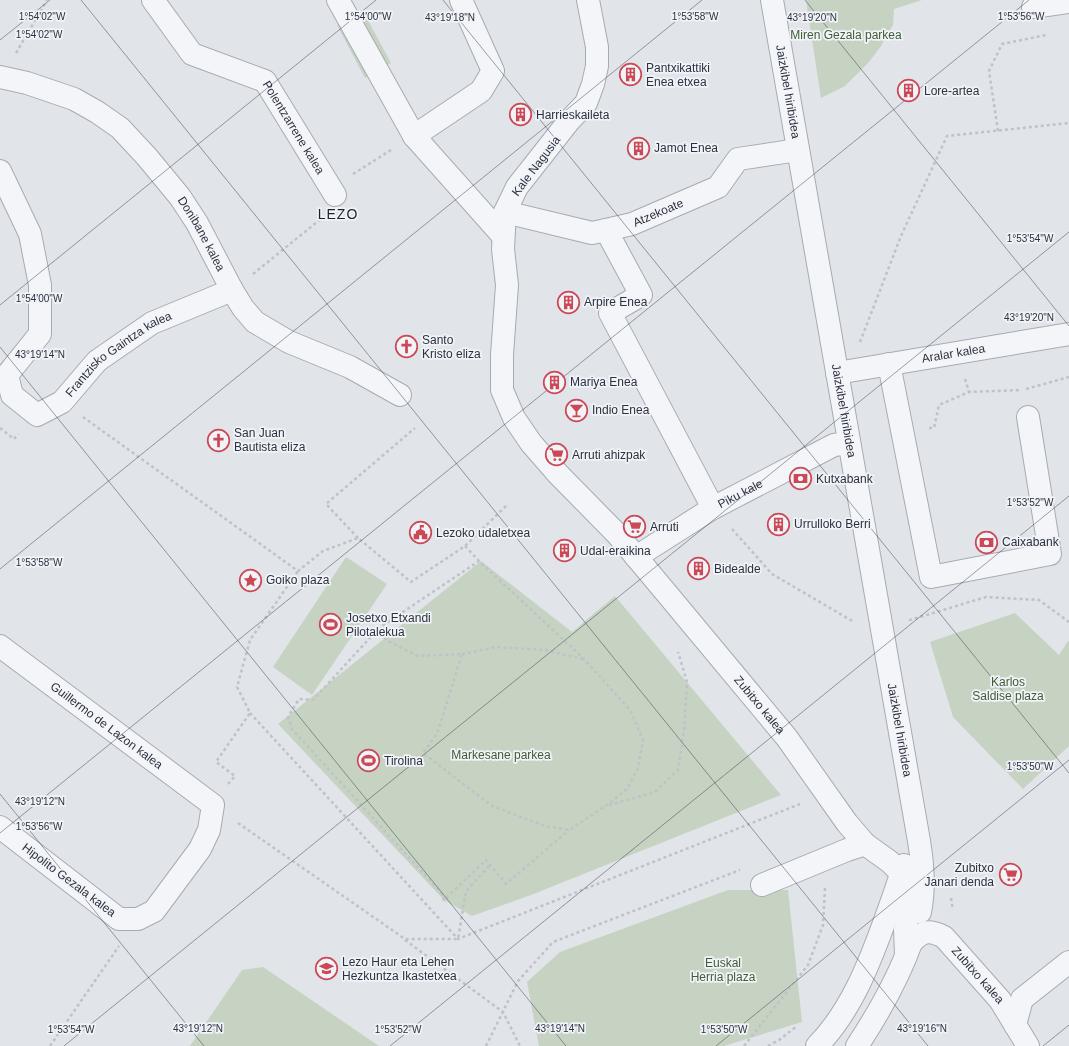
<svg xmlns="http://www.w3.org/2000/svg" width="1069" height="1046" font-family="Arial,sans-serif">
	<rect width="100%" height="100%" fill="#e1e4e9"/>
	<!-- green -->
	<g fill="#c6d3c2">
		<polygon points="806,0 922,0 894,9 893,25 881,46 869,62 845,86 821,98"/>
		<polygon points="364,13 391,63 365,78 337,25"/>
		<polygon points="346,557 387,584 312,695 273,667"/>
		<polygon points="481,561 572,632 615,596 781,795 531,895 472,916 444,900 278,724"/>
		<polygon points="1015,613 1059,655 1068,641 1069,642 1069,746 1023,789 953,717 930,642"/>
		<polygon points="728,890 788,890 802,1022 724,1046 539,1046 527,982 560,952"/>
		<polygon points="263,967 379,1046 190,1046 242,970"/>
	</g>
	<g fill="none" stroke-linecap="round" stroke-linejoin="round">
		<defs>
			<g id="minor">
				<path id="s1" d="M153 0 192 54 265 81 335 195"/>
				<polyline points="338,0 414,136 503,236"/>
				<path id="s2" d="M588 0 597 47V66L593 84 586 103 569 121 517 187 505 212 503 249 507 285 502 355V390L514 418 531 443 558 474 617 534 668 595 787 738 847 823 865 844 890 862 901 873 909 889 911 904 905 929 906 955"/>
				<path id="s3" d="M772 0 919 841C923 865 925 888 920 912"/>
				<polyline points="1033,7 1069,2"/>
				<path id="s4" d="M0 77 27 83 74 99 97 112 120 128 147 157 180 197 197 223 232 290 243 308 255 322 289 342 350 367 400 395"/>
				<polyline points="414,136 481,91 493,71 461,0"/>
				<polyline points="0,171 30,234 40,285 40,334 7,375 0,378"/>
				<path id="s5" d="M505 212 592 233 606 230 632 224 718 187 738 159 798 150"/>
				<polyline points="606,230 641,295 610,313 713,508"/>
				<polyline points="889,364 931,577 1050,554 1028,417"/>
				<path id="s6" d="M837 373 1069 334"/>
				<path id="s7" d="M7 375 12 395 37 415 62 402 97 361 152 323 232 290"/>
				<path id="s8" d="M636 557 713 508 834 445 849 443"/>
				<path id="s9" d="M0 646 213 805 209 830 200 849 154 911 138 919H119L0 827"/>
				<polyline points="762,885 847,850 865,844"/>
				<path id="s10" d="M912 942C923 930 930 930 944 937L1000 1000 1028 1046"/>
				<polyline points="1015,1025 1022,999 1069,962"/>
				<path d="M817 1046C850 1012 868 967 884 923 891 904 898 884 904 865"/>
				<path d="M857 1046C878 1014 898 979 911 943"/>
			</g>
		</defs>
		<!-- minor casing -->
		<use href="#minor" stroke="#a6abb3" stroke-width="24"/>
		<!-- path -->
		<g stroke="#bfc2c8" stroke-width="2.5" stroke-dasharray="3 3" stroke-linecap="butt">
			<polyline points="16,53 47,0"/>
			<polyline points="998,131 989,71 1002,44 1046,35"/>
			<polyline points="353,174 391,150"/>
			<polyline points="253,274 322,218"/>
			<polyline points="860,342 901,236 947,136 1069,123"/>
			<polyline points="965,379 969,392"/>
			<polyline points="1026,389 1069,377"/>
			<polyline points="83,417 298,571 323,551 358,538 411,582 465,546 508,504"/>
			<polyline points="0,428 14,439 18,434"/>
			<polyline points="929,428 934,428 939,405 969,392 1021,390"/>
			<polyline points="732,529 772,574 854,622"/>
			<polyline points="358,538 326,504 415,428"/>
			<polyline points="465,546 479,561 584,659 630,710 643,740 638,768 627,789 607,805 569,830 545,826 492,806 423,753 437,734 462,654 418,656 386,640 379,628 479,561"/>
			<polyline points="910,619 910,620 986,597 1039,600 1069,622"/>
			<polyline points="379,628 313,700 299,699 288,717 292,729 442,894 444,900 486,860 506,884 569,830"/>
			<polyline points="462,654 496,647 545,650 583,659"/>
			<polyline points="250,713 458,939 800,804"/>
			<polyline points="228,784 235,776 216,762 250,713 237,687 250,640 298,571"/>
			<polyline points="609,805 655,792 678,770 684,731 687,682 678,652"/>
			<polyline points="238,823 405,939 458,939 466,891 490,865"/>
			<polyline points="951,898 953,910"/>
			<polyline points="405,940 503,1012 520,1046"/>
			<polyline points="50,1046 119,946"/>
			<polyline points="486,1046 518,981 553,942 740,870"/>
			<polyline points="744,1046 808,965 823,925 825,888"/>
			<polyline points="768,1046 779,1040 797,1026"/>
		</g>
		<!-- minor -->
		<use href="#minor" stroke="#f4f5f8" stroke-width="22"/>
	</g>
	<!-- ticks -->
	<path fill="none" stroke="#2a3141" stroke-width="1" stroke-opacity="0.45" d="M81 0 928 1046M443 0 1069 773M805 0 1069 326M0 40 50 0M0 305 376 0M0 347 566 1046M0 569 702 0M0 794 204 1046M0 833 1029 0M64 1046 1069 232M390 1046 1069 496M716 1046 1069 760M1043 1046 1069 1025"/>
	<!-- icons -->
	<defs>
		<symbol id="building-ring" viewBox="-11 -11 22 22"><circle r="9.5" fill="#f1f3f7" stroke="#cb4957" stroke-width="1.5"/><path d="M-4-6H4V6H1V3H-1V6H-4ZM-2.5-4.3h1.7v1.8h-1.7ZM.8-4.3h1.7v1.8H.8ZM-2.5-1h1.7V.8h-1.7ZM.8-1h1.7V.8H.8Z" fill="#cb4957"/></symbol>
		<symbol id="church-ring" viewBox="-11 -11 22 22"><circle r="9.5" fill="#f1f3f7" stroke="#cb4957" stroke-width="1.5"/><path d="M-1.2-6h2.4v3.5h3.3v2.4h-3.3V6h-2.4V-.1h-3.3v-2.4h3.3Z" fill="#cb4957"/></symbol>
		<symbol id="bar-ring" viewBox="-11 -11 22 22"><circle r="9.5" fill="#f1f3f7" stroke="#cb4957" stroke-width="1.5"/><path d="M-6-5H6L.8 .8V4.5H3.5V6h-7V4.5H-.8V.8Z" fill="#cb4957"/></symbol>
		<symbol id="supermarket-ring" viewBox="-11 -11 22 22"><circle r="9.5" fill="#f1f3f7" stroke="#cb4957" stroke-width="1.5"/><path d="M-6-5.5h2.5l.6 2H6L4.5 2H-2.5L-4.4-4H-6ZM-1.5 3.2a1.3 1.3 0 1 0 .1 0ZM3 3.2a1.3 1.3 0 1 0 .1 0Z" fill="#cb4957"/></symbol>
		<symbol id="bank-ring" viewBox="-11 -11 22 22"><circle r="9.5" fill="#f1f3f7" stroke="#cb4957" stroke-width="1.5"/><path d="M-6-4H6V4H-6ZM0-2.3a2.3 2.3 0 1 0 0 4.6a2.3 2.3 0 1 0 0-4.6Z" fill="#cb4957"/></symbol>
		<symbol id="civic-ring" viewBox="-11 -11 22 22"><circle r="9.5" fill="#f1f3f7" stroke="#cb4957" stroke-width="1.5"/><path d="M-.6-6.5H3V-4.5H.6V-3L4-1V1h2V6H-6V1h2V-1L-.6-3ZM-1.2 2.5V6h2.4V2.5Z" fill="#cb4957"/></symbol>
		<symbol id="sight-ring" viewBox="-11 -11 22 22"><circle r="9.5" fill="#f1f3f7" stroke="#cb4957" stroke-width="1.5"/><path d="M0-6L1.8-2.2L6-1.7L2.9 1.2L3.7 5.4L0 3.3L-3.7 5.4L-2.9 1.2L-6-1.7L-1.8-2.2Z" fill="#cb4957"/></symbol>
		<symbol id="stadium-ring" viewBox="-11 -11 22 22"><circle r="9.5" fill="#f1f3f7" stroke="#cb4957" stroke-width="1.5"/><path d="M0-5a6.5 5 0 1 0 0 10a6.5 5 0 1 0 0-10ZM-3.5-1.8h7v3.6h-7Z" fill="#cb4957"/></symbol>
		<symbol id="school-ring" viewBox="-11 -11 22 22"><circle r="9.5" fill="#f1f3f7" stroke="#cb4957" stroke-width="1.5"/><path d="M0-5L7-2L0 1L-7-2ZM-4 1L0 2.5L4 1V4Q0 6-4 4Z" fill="#cb4957"/></symbol>
	</defs>
	<g fill-rule="evenodd">
		<use href="#building-ring" x="618" y="62" width="25" height="25"/>
		<use href="#building-ring" x="896" y="78" width="25" height="25"/>
		<use href="#building-ring" x="508" y="102" width="25" height="25"/>
		<use href="#building-ring" x="626" y="136" width="25" height="25"/>
		<use href="#building-ring" x="556" y="290" width="25" height="25"/>
		<use href="#church-ring" x="394" y="334" width="25" height="25"/>
		<use href="#building-ring" x="542" y="370" width="25" height="25"/>
		<use href="#bar-ring" x="564" y="398" width="25" height="25"/>
		<use href="#church-ring" x="206" y="428" width="25" height="25"/>
		<use href="#supermarket-ring" x="544" y="442" width="25" height="25"/>
		<use href="#bank-ring" x="788" y="466" width="25" height="25"/>
		<use href="#building-ring" x="766" y="512" width="25" height="25"/>
		<use href="#supermarket-ring" x="622" y="514" width="25" height="25"/>
		<use href="#civic-ring" x="408" y="520" width="25" height="25"/>
		<use href="#bank-ring" x="974" y="530" width="25" height="25"/>
		<use href="#building-ring" x="552" y="538" width="25" height="25"/>
		<use href="#building-ring" x="686" y="556" width="25" height="25"/>
		<use href="#sight-ring" x="238" y="568" width="25" height="25"/>
		<use href="#stadium-ring" x="318" y="612" width="25" height="25"/>
		<use href="#stadium-ring" x="356" y="748" width="25" height="25"/>
		<use href="#supermarket-ring" x="998" y="862" width="25" height="25"/>
		<use href="#school-ring" x="314" y="956" width="25" height="25"/>
	</g>
	<g text-anchor="middle" stroke-width="3.5" stroke-linejoin="round" paint-order="stroke">
		<!-- park labels -->
		<g font-size="12" fill="#3d5c37" stroke="#f1f3f7">
			<text x="846" y="39">Miren Gezala parkea</text>
			<text x="1008" y="686">Karlos<tspan x="1008" dy="14">Saldise plaza</tspan></text>
			<text x="501" y="759">Markesane parkea</text>
			<text x="723" y="967">Euskal<tspan x="723" dy="14">Herria plaza</tspan></text>
		</g>
		<!-- poi labels -->
		<g font-size="12" fill="#2a3141" stroke="#f1f3f7" text-anchor="start">
			<text x="646" y="72">Pantxikattiki<tspan x="646" dy="14">Enea etxea</tspan></text>
			<text x="924" y="95">Lore-artea</text>
			<text x="536" y="119">Harrieskaileta</text>
			<text x="654" y="152">Jamot Enea</text>
			<text x="584" y="306">Arpire Enea</text>
			<text x="422" y="344">Santo<tspan x="422" dy="14">Kristo eliza</tspan></text>
			<text x="570" y="386">Mariya Enea</text>
			<text x="592" y="414">Indio Enea</text>
			<text x="234" y="437">San Juan<tspan x="234" dy="14">Bautista eliza</tspan></text>
			<text x="572" y="459">Arruti ahizpak</text>
			<text x="816" y="483">Kutxabank</text>
			<text x="794" y="528">Urrulloko Berri</text>
			<text x="650" y="531">Arruti</text>
			<text x="436" y="537">Lezoko udaletxea</text>
			<text x="1002" y="546">Caixabank</text>
			<text x="580" y="555">Udal-eraikina</text>
			<text x="714" y="573">Bidealde</text>
			<text x="266" y="584">Goiko plaza</text>
			<text x="346" y="622">Josetxo Etxandi<tspan x="346" dy="14">Pilotalekua</tspan></text>
			<text x="384" y="765">Tirolina</text>
			<text x="994" y="872" text-anchor="end">Zubitxo<tspan x="994" dy="14">Janari denda</tspan></text>
			<text x="342" y="966">Lezo Haur eta Lehen<tspan x="342" dy="14">Hezkuntza Ikastetxea</tspan></text>
		</g>
		<!-- street labels -->
		<g font-size="12" fill="#2a3141" stroke="#f1f3f7">
			<text dy="4" stroke="none"><textPath href="#s3" startOffset="93">Jaizkibel hiribidea</textPath></text>
			<text dy="4" stroke="none"><textPath href="#s1" startOffset="199">Polentzarrene kalea</textPath></text>
			<text transform="translate(536 166) rotate(-53)" y="4">Kale Nagusia</text>
			<text dy="4" stroke="none"><textPath href="#s5" startOffset="159">Atzekoate</textPath></text>
			<text dy="4" stroke="none"><textPath href="#s4" startOffset="266">Donibane kalea</textPath></text>
			<text dy="4" stroke="none"><textPath href="#s6" startOffset="118">Aralar kalea</textPath></text>
			<text dy="4" stroke="none"><textPath href="#s7" startOffset="156">Frantzisko Gaintza kalea</textPath></text>
			<text dy="4" stroke="none"><textPath href="#s3" startOffset="417">Jaizkibel hiribidea</textPath></text>
			<text dy="4" stroke="none"><textPath href="#s8" startOffset="122">Piku kale</textPath></text>
			<text dy="4" stroke="none"><textPath href="#s2" startOffset="829">Zubitxo kalea</textPath></text>
			<text dy="4" stroke="none"><textPath href="#s9" startOffset="133">Guillermo de Lazon kalea</textPath></text>
			<text dy="4" stroke="none"><textPath href="#s3" startOffset="741">Jaizkibel hiribidea</textPath></text>
			<text transform="translate(69 880) rotate(37)" y="4">Hipolito Gezala kalea</text>
			<text dy="4" stroke="none"><textPath href="#s10" startOffset="87">Zubitxo kalea</textPath></text>
		</g>
		<!-- quarter labels -->
		<g font-size="14" letter-spacing="1" fill="#1c2232" stroke="#f1f3f7">
			<text x="338" y="219">LEZO</text>
		</g>
	</g>
	<g font-size="10" text-anchor="middle" fill="#2a3141" stroke="#f1f3f7" stroke-width="3.5" stroke-linejoin="round" paint-order="stroke">
		<text x="42" y="20">1°54'02"W</text>
		<text x="695" y="20">1°53'58"W</text>
		<text x="368" y="20">1°54'00"W</text>
		<text x="1021" y="20">1°53'56"W</text>
		<text x="812" y="21">43°19'20"N</text>
		<text x="450" y="21">43°19'18"N</text>
		<text x="39" y="38">1°54'02"W</text>
		<text x="1030" y="242">1°53'54"W</text>
		<text x="39" y="302">1°54'00"W</text>
		<text x="1029" y="321">43°19'20"N</text>
		<text x="40" y="358">43°19'14"N</text>
		<text x="1030" y="506">1°53'52"W</text>
		<text x="39" y="566">1°53'58"W</text>
		<text x="1030" y="770">1°53'50"W</text>
		<text x="40" y="805">43°19'12"N</text>
		<text x="39" y="830">1°53'56"W</text>
		<text x="198" y="1032">43°19'12"N</text>
		<text x="560" y="1032">43°19'14"N</text>
		<text x="922" y="1032">43°19'16"N</text>
		<text x="71" y="1033">1°53'54"W</text>
		<text x="398" y="1033">1°53'52"W</text>
		<text x="724" y="1033">1°53'50"W</text>
	</g>
</svg>
